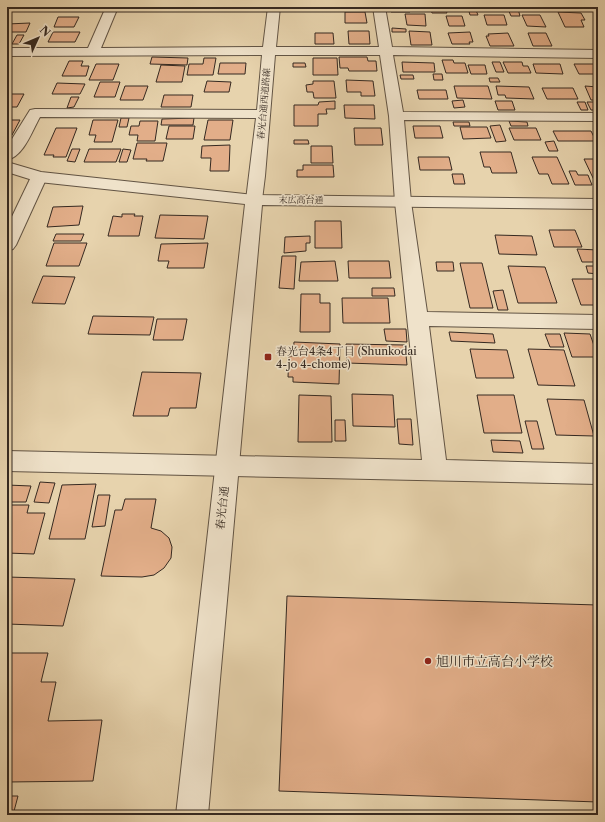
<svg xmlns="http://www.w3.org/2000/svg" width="605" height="822" font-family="'Libre Caslon Text','Noto Serif JP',serif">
	<rect width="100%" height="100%" fill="#e7d3ad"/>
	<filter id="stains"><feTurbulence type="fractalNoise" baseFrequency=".005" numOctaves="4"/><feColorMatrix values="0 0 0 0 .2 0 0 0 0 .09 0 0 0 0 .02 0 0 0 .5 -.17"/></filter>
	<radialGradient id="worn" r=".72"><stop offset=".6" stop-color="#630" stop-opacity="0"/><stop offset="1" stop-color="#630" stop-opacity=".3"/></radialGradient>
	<!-- building -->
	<g fill="#e2ae89" stroke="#352921">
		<polygon points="212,7 234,7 234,11 211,11"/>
		<polygon points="430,8 445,8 447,13 432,13"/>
		<polygon points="468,8 475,8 478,15 470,15"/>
		<polygon points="390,9 409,9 410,12 391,12"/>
		<polygon points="508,9 518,9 520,16 511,16"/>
		<polygon points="345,12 365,12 367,23 345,23"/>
		<polygon points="558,12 581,13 585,20 581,20 584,27 565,27"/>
		<polygon points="405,14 425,14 426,26 407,25"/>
		<polygon points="484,15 504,15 507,25 487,25"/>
		<polygon points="522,15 540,15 546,27 527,26"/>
		<polygon points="446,16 462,16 465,26 449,26"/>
		<polygon points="58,17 79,17 74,27 54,27"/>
		<polygon points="30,23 26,32 7,32 7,24"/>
		<polygon points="392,28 406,29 406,32 392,32"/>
		<polygon points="348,31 369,31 370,44 349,44"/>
		<polygon points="409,31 430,32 432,45 411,45"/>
		<polygon points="53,32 80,32 75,42 48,42"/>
		<polygon points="470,32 473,42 469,42 470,44 452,44 448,33"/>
		<polygon points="315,33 333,33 334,44 315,44"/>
		<polygon points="508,33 514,46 490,46 486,36 489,36 488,34"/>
		<polygon points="528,33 546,33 552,46 533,46"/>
		<polygon points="17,35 24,35 19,44 12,44"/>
		<polygon points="152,57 188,58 187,65 150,64"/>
		<polygon points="339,57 367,57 368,61 376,61 377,71 349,71 348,68 340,68"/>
		<polygon points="204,58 216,58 213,75 187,75 189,64 203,64"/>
		<polygon points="313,58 337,58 338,75 313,75"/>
		<polygon points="442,60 453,60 454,63 465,63 468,73 446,73"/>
		<polygon points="69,61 83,61 81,66 89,66 86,76 62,76"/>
		<polygon points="402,62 434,63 435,72 403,72"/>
		<polygon points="492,62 500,62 504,72 496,72"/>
		<polygon points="503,62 522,62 523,66 528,66 531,73 508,73"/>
		<polygon points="220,63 246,63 245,74 218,74"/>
		<polygon points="293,63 305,63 306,67 293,67"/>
		<polygon points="96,64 119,64 113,80 89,80"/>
		<polygon points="533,64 560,64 563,74 536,73"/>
		<polygon points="574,64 598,64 598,74 579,74"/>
		<polygon points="161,65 185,66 182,82 156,82"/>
		<polygon points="468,65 485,65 487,74 471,74"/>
		<polygon points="433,74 442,74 443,80 434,80"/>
		<polygon points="400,75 413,75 414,79 401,79"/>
		<polygon points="489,78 498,78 500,82 490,82"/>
		<polygon points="346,80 373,81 375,96 361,96 361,92 347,92"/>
		<polygon points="207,81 231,82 229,92 204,92"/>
		<polygon points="313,81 334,81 336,98 314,98 313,92 307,92 306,85 313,84"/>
		<polygon points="100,82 120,82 115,97 94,97"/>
		<polygon points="57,83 85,84 80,94 52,94"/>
		<polygon points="125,86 148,86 143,100 120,100"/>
		<polygon points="454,86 488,86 492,99 457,98"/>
		<polygon points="496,86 529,87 534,99 506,98 505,95 498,95"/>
		<polygon points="585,86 598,87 598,100 591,100"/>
		<polygon points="542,88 573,88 578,99 547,99"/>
		<polygon points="417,90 446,90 448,99 419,99"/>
		<polygon points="7,94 24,94 17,107 7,107"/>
		<polygon points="164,95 193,95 191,107 161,107"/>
		<polygon points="71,97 79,97 74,107 67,108"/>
		<polygon points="463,100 465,107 454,108 452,101"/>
		<polygon points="335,101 335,109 326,109 327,114 318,114 318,126 294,126 294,105 318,105 319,102"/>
		<polygon points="495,101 512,101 515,110 498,110"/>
		<polygon points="577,102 585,102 588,110 581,110"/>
		<polygon points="587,102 596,102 598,110 591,110"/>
		<polygon points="344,105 374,105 375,119 345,118"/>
		<polygon points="121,118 129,118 127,127 119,127"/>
		<polygon points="194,118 193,125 161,125 162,119"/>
		<polygon points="7,120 20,120 12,135 7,135"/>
		<polygon points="93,120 118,120 112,142 94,142 96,135 89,135"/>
		<polygon points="208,120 233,120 230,140 204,140"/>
		<polygon points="140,121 158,121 155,141 137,141 138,135 129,135 131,126 139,126"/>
		<polygon points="509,121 527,122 528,126 511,126"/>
		<polygon points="453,122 469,122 470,126 454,126"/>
		<polygon points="500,125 506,141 496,142 490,126"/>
		<polygon points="169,126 195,126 193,139 166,139"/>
		<polygon points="413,126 440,126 443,138 415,138"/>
		<polygon points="460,127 487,127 491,138 463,139"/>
		<polygon points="56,128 77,128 66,157 53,157 54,155 44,155"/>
		<polygon points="354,128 381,128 383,145 355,145"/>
		<polygon points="509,128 536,128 541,140 514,140"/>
		<polygon points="553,131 591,131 596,141 558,141"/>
		<polygon points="294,140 308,140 309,144 294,144"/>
		<polygon points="554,141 558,151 549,151 545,142"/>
		<polygon points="137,143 167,143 163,161 146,161 147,159 133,159"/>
		<polygon points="230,145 229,171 210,171 211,158 201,158 202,146"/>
		<polygon points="311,146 332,146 333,163 311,163"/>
		<polygon points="72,149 80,149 75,162 67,161"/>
		<polygon points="89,149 121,149 116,162 84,162"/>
		<polygon points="123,149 131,150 127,162 119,162"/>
		<polygon points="480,152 511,152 517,173 492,173 490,167 484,167"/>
		<polygon points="418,157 449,157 452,170 420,170"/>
		<polygon points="532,157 557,157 569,184 552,184 548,174 539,174"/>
		<polygon points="584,159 598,159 598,180 594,180"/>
		<polygon points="303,165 333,165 334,177 297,177 297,170 303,170"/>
		<polygon points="569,171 576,171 578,175 588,175 592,185 575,185"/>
		<polygon points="452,174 463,174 465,184 454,184"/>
		<polygon points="83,206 79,225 47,227 53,207"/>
		<polygon points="122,214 135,214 134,216 143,216 139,236 108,236 113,216 122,217"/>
		<polygon points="160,215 208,216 204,239 155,238"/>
		<polygon points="315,221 341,221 342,248 315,248"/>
		<polygon points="549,230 575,230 582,247 554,247"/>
		<polygon points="56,234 84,234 81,241 53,241"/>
		<polygon points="495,235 532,236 537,255 499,254"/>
		<polygon points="310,236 310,243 306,243 306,251 284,253 285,237"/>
		<polygon points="54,243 87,243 79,266 46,266"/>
		<polygon points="208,243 204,268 167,268 169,261 158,261 161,244"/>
		<polygon points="577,249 598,250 598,262 582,262"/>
		<polygon points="282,256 296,256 294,289 279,288"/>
		<polygon points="335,261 338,281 299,281 301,262"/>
		<polygon points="348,261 389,261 391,278 349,278"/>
		<polygon points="436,262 453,262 454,271 437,271"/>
		<polygon points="460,263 482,263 493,308 470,308"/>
		<polygon points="508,266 545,267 557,303 518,303"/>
		<polygon points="586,266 598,266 598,274 588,273"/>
		<polygon points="43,276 75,277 65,304 32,303"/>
		<polygon points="572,279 598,279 598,305 581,305"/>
		<polygon points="372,288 394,288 395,296 372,296"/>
		<polygon points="503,290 508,310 498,310 493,291"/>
		<polygon points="301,294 320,294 320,303 330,303 330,332 300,332"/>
		<polygon points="342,298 388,298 390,323 343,323"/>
		<polygon points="93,316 154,317 150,335 88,334"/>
		<polygon points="157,319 187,319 183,340 153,340"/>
		<polygon points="384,329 406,329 407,342 386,341"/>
		<polygon points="449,332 493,334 495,343 451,341"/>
		<polygon points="564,333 590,334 598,357 572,357"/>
		<polygon points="545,334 560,334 564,347 550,347"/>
		<polygon points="294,342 340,344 339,384 293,382 293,377 288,377 289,356 293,356"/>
		<polygon points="346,344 405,345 407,365 347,363"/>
		<polygon points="470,349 507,350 514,378 476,378"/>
		<polygon points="528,349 564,350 575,386 538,385"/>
		<polygon points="142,372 201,373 196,408 170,408 168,416 133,416"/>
		<polygon points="352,394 393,395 395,427 353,426"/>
		<polygon points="299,395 331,396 332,442 298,442"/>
		<polygon points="477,395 514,395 522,433 484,433"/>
		<polygon points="547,399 584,400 594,436 556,435"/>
		<polygon points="397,419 411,419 413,445 399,444"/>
		<polygon points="335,420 345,420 346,441 335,441"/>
		<polygon points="525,421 537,421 544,449 532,449"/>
		<polygon points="491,440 520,441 523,453 493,452"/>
		<polygon points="40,482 55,483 49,503 34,502"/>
		<polygon points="96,484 85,539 49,539 62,485"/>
		<polygon points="7,485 31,486 26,502 7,502"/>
		<polygon points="98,495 110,495 105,526 92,527"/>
		<polygon points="125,499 156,499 151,528 161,531 169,538 172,547 171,558 164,568 154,575 142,577 101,576 115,510 122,510"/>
		<polygon points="7,505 29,505 27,513 45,513 34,554 7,553"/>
		<polygon points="7,577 75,579 63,626 7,624"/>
		<polygon points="287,596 598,605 598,802 279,791"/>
		<polygon points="7,653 48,653 41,682 56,682 48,721 102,720 93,781 7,782"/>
		<polygon points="7,796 18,796 13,815 7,815"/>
	</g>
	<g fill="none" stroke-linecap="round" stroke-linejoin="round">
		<defs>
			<g id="minor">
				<path d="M106 7H118L101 48 263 47 268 7H280L276 47H379L373 7H385L392 47 598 50V58L393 55 403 112 598 113V121L404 120 411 202 427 312 598 315V329L429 326 446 460 598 464V484L7 471V451L422 460 395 202 389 116 380 55H275L265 176 262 200 260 204 254 205 248 204 246 200 256 118 40 117C32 131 24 156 7 160V147L30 110 35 109 257 110 262 55 7 56V48H88Z"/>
				<polygon points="39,172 45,174 47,177 16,245 13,249 7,251 7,227 31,177 33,174"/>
			</g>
			<polygon id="tertiary" points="7,162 41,172 254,195 598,199 598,209 262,205 208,815 176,815 245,204 39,182 7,172"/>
		</defs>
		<!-- minor casing -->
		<use href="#minor" stroke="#625444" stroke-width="2"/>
		<!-- tertiary casing -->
		<use href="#tertiary" stroke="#625444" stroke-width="2"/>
		<!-- minor -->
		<use href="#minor" fill="#efe2ca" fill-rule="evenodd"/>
		<!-- tertiary -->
		<use href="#tertiary" fill="#efe2ca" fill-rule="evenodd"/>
	</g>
	<!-- markers -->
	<g fill="#8f2418" stroke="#efe2ca" stroke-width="1.5">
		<rect x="264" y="353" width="8" height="8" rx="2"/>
		<circle cx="428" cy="661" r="4"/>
	</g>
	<g text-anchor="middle" stroke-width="3" stroke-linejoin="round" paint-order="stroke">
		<!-- far-street labels -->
		<g font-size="9" fill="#352921" stroke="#efe2ca">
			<text transform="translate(264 104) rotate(-85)" y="3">春光台通西道路線</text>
			<text x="301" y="203">末広高台通</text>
		</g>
		<!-- poi labels -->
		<g font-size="11" fill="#352921" stroke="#efe2ca" text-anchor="start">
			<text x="276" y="355">春光台4条4丁目 (Shunkodai<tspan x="276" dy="13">4-jo 4-chome)</tspan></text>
		</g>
		<!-- street labels -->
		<g font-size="11" fill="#352921" stroke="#efe2ca">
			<text transform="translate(222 508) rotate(-84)" y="4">春光台通</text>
		</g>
		<!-- near-poi labels -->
		<g font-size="13" fill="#352921" stroke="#efe2ca" text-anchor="start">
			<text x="436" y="666">旭川市立高台小学校</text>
		</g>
	</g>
	<!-- margin -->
	<rect width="605" height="822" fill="none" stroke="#e7d3ad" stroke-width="24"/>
	<rect x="8" y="8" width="589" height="806" fill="none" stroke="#352921" stroke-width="2"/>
	<rect x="12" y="12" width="581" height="798" fill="none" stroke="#352921"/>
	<!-- north arrow -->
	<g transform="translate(38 38) rotate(46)" stroke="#efe2ca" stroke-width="3" paint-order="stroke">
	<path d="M0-3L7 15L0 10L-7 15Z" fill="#352921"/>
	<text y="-6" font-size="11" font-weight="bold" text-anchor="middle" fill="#352921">N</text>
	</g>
	<rect width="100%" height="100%" filter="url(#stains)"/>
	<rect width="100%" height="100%" fill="url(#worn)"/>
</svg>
